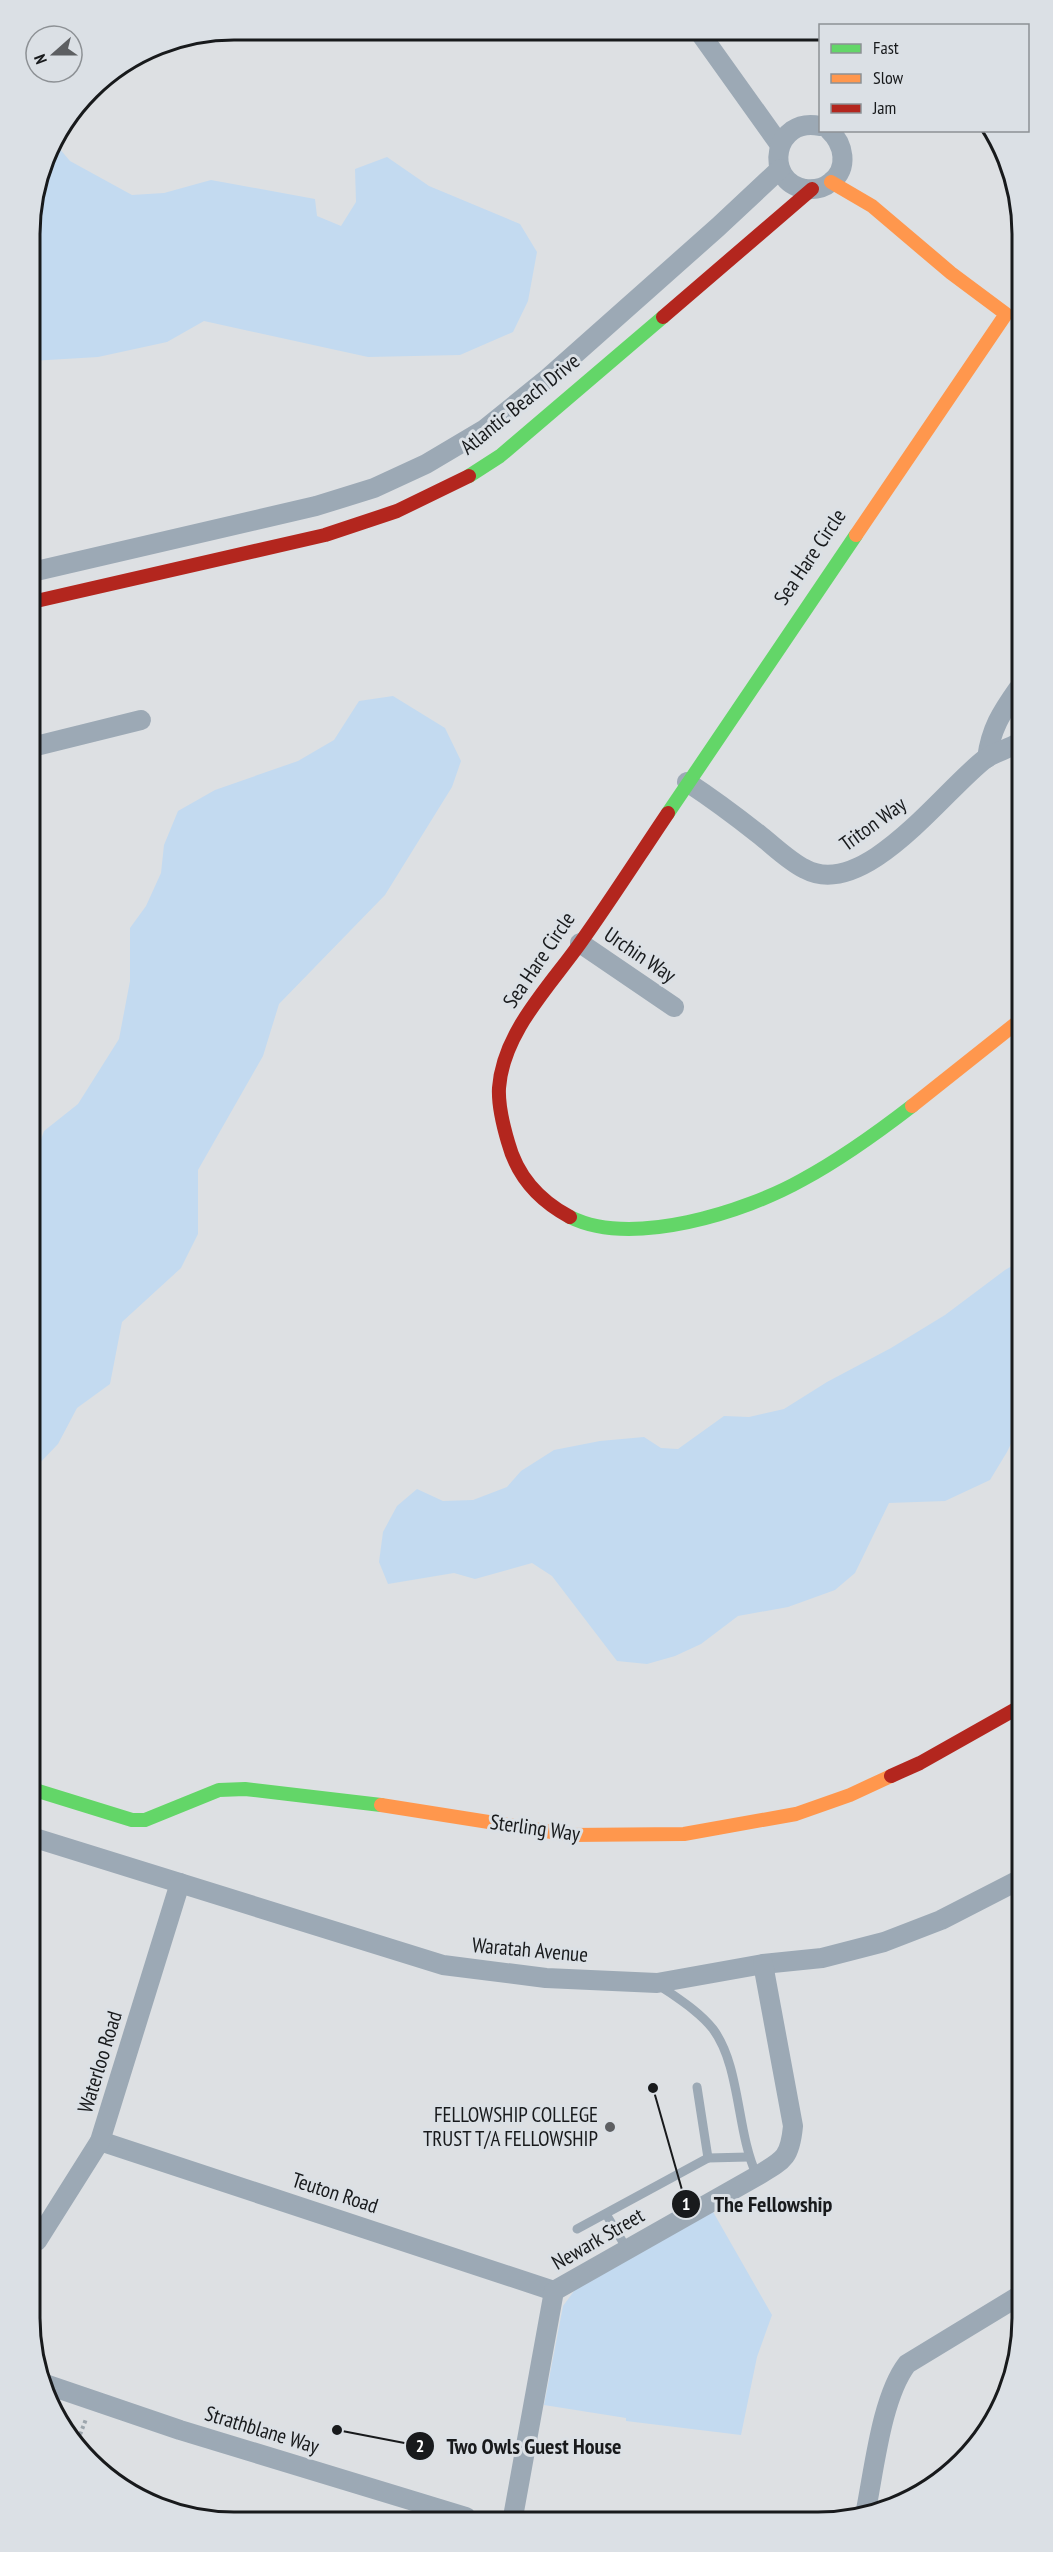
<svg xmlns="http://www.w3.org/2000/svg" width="1053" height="2552" font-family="'PT Sans Narrow',sans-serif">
	<rect width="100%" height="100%" fill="#dde0e3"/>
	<!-- green -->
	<g fill="#c3daf0">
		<polygon points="53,141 70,161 132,195 164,193 211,180 315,199 317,216 341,226 356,202 355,169 387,157 429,186 520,224 537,252 528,301 513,332 460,355 368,357 204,321 167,342 98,357 31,361 30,221"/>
		<polygon points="393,696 445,728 461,761 452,787 385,895 279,1004 263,1056 198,1170 198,1234 181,1268 122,1322 110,1384 77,1408 58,1444 34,1469 33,1162 44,1131 78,1104 119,1039 130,981 130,928 146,906 161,873 164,845 178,811 215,790 298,761 334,740 359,701"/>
		<polygon points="1019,1262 1020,1425 1007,1452 990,1480 945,1501 889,1503 855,1573 835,1590 788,1607 738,1616 701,1644 675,1656 647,1664 617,1661 552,1576 532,1563 475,1579 454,1573 388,1584 379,1562 383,1532 397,1506 417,1489 443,1501 473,1500 507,1487 521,1471 554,1450 600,1441 644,1437 661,1448 678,1449 724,1416 749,1417 784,1409 827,1382 891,1348 945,1315 1005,1270"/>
		<polygon points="712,2210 772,2315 757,2357 741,2435 626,2421 626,2418 544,2405 563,2306 577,2287"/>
	</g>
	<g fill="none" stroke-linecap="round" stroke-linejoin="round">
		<!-- path -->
		<polyline stroke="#9da6ad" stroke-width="4" stroke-dasharray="3 3" stroke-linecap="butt" points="78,2440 86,2419"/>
		<!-- lane -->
		<g stroke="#9ca9b5" stroke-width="9">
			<path d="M659 1985C677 1998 699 2011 713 2029 741 2067 736 2131 757 2176"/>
			<polyline points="708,2158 748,2157"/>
			<polyline points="606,2214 627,2249"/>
			<polyline points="577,2229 708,2158 697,2087"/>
		</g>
		<!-- street -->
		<g stroke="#9ca9b5" stroke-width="20">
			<polyline points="700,33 780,145"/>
			<path d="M820 126C774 116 762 181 805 189 814 190 824 188 831 182 849 168 844 144 829 130"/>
			<polyline points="32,572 316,506 374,488 426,464 485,429 548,378 718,227 780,169"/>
			<polyline points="32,747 141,720"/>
			<path d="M987 758C991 729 1001 713 1018 689"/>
			<path d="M687 782C713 799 737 817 761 836 775 847 789 861 805 869 864 901 943 791 985 759 995 752 1008 749 1018 743"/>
			<polyline points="580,943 674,1007"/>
			<polyline points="35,1838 443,1965 546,1978 657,1983 763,1964 822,1958 884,1942 941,1920 1021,1879"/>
			<polyline points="100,2141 554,2291"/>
			<polyline points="37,2241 100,2141 180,1883"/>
			<polyline points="45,2384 180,2430 466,2517"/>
			<path d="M865 2515C874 2472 881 2398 907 2364L1022 2294"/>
			<path d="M513 2517 554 2291 757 2176C784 2160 790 2158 793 2126L763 1964"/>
		</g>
		<!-- fast -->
		<g stroke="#63d668" stroke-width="14">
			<polyline points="469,476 500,456 663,317"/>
			<polyline points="668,813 856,535"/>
			<path d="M570 1217C632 1248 745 1212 802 1180 841 1159 877 1133 912 1106"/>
			<polyline points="35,1790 132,1820 145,1820 219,1790 245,1789 381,1805"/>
		</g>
		<!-- slow -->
		<g stroke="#ff974d" stroke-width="14">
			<polyline points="831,182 872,206 951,273 1006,314 856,535"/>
			<polyline points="912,1106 1019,1021"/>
			<polyline points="381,1805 571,1835 684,1834 796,1814 850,1795 891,1776"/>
		</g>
		<!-- jam -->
		<g stroke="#b3261e" stroke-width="14">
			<polyline points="663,317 812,189"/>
			<polyline points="32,602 325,535 397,511 469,476"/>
			<path d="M570 1217C540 1201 517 1176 508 1142 503 1125 498 1106 499 1088 503 1032 550 986 581 942 611 900 639 856 668 813"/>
			<polyline points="891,1776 920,1763 1021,1706"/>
		</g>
	</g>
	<!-- markers -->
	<circle fill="#5d5f62" stroke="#dbe0e5" stroke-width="2" cx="610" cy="2127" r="6"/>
	<g text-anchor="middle" stroke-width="6" stroke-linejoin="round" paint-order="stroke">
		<!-- street labels -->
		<g font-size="21" fill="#181a1c" stroke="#dbe0e5">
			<text transform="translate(520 404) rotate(-39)" y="7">Atlantic Beach Drive</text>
			<text transform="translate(810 557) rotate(-56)" y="7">Sea Hare Circle</text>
			<text transform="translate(873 824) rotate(-36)" y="7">Triton Way</text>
			<text transform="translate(640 955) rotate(34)" y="7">Urchin Way</text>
			<text transform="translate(539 960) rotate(-56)" y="7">Sea Hare Circle</text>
			<text transform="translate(535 1828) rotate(8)" y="7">Sterling Way</text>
			<text transform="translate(530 1950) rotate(5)" y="7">Waratah Avenue</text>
			<text transform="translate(100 2062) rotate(-73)" y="7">Waterloo Road</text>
			<text transform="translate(335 2193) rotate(18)" y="7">Teuton Road</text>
			<text transform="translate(598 2239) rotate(-30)" y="7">Newark Street</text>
			<text transform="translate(262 2430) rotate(17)" y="7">Strathblane Way</text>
		</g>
		<!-- poi labels -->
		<g font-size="21" fill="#181a1c" stroke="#dbe0e5" text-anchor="end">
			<text x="598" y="2122">FELLOWSHIP COLLEGE<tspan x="598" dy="24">TRUST T/A FELLOWSHIP</tspan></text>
		</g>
	</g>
	<!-- crop -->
	<path d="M0 0H1053V2552H0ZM234 40H818A194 194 0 0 1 1012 234V2318A194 194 0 0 1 818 2512H234A194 194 0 0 1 40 2318V234A194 194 0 0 1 234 40Z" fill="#dbe0e5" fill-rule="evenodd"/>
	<path fill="none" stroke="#181a1c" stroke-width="3" d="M234 40H818A194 194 0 0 1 1012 234V2318A194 194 0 0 1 818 2512H234A194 194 0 0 1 40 2318V234A194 194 0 0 1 234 40Z"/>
	<!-- callouts -->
	<path fill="none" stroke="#181a1c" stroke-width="2" d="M653 2088L686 2204M337 2430L420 2446"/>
	<g fill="#181a1c" stroke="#dbe0e5" stroke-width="2">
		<circle cx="653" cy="2088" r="6"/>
		<circle cx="337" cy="2430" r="6"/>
		<circle cx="686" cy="2204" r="15"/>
		<circle cx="420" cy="2446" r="15"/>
	</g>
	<g font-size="18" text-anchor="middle" font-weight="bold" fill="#fff">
		<text x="686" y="2210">1</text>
		<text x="420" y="2452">2</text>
	</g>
	<g font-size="22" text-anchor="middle" font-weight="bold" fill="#181a1c" stroke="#dbe0e5" stroke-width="6" stroke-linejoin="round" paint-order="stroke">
		<text x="773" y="2212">The Fellowship</text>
		<text x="534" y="2454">Two Owls Guest House</text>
	</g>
	<!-- legend -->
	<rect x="819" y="24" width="210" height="108" fill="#dbe0e5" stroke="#8d9195" stroke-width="1.5"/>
	<rect x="831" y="44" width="30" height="9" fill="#63d668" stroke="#8d9195" stroke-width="1.5"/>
	<text x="873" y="54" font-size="18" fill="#181a1c">Fast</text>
	<rect x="831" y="74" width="30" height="9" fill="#ff974d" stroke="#8d9195" stroke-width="1.5"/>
	<text x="873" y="84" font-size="18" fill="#181a1c">Slow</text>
	<rect x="831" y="104" width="30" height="9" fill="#b3261e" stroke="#8d9195" stroke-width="1.5"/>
	<text x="873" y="114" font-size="18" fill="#181a1c">Jam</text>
	<!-- north arrow -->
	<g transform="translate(54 54) rotate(249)"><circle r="28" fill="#dbe0e5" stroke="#8d9195" stroke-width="1.5"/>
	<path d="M0-4.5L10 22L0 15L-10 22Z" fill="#5d5f62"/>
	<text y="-9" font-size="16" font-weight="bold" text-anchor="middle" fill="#181a1c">N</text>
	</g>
</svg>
